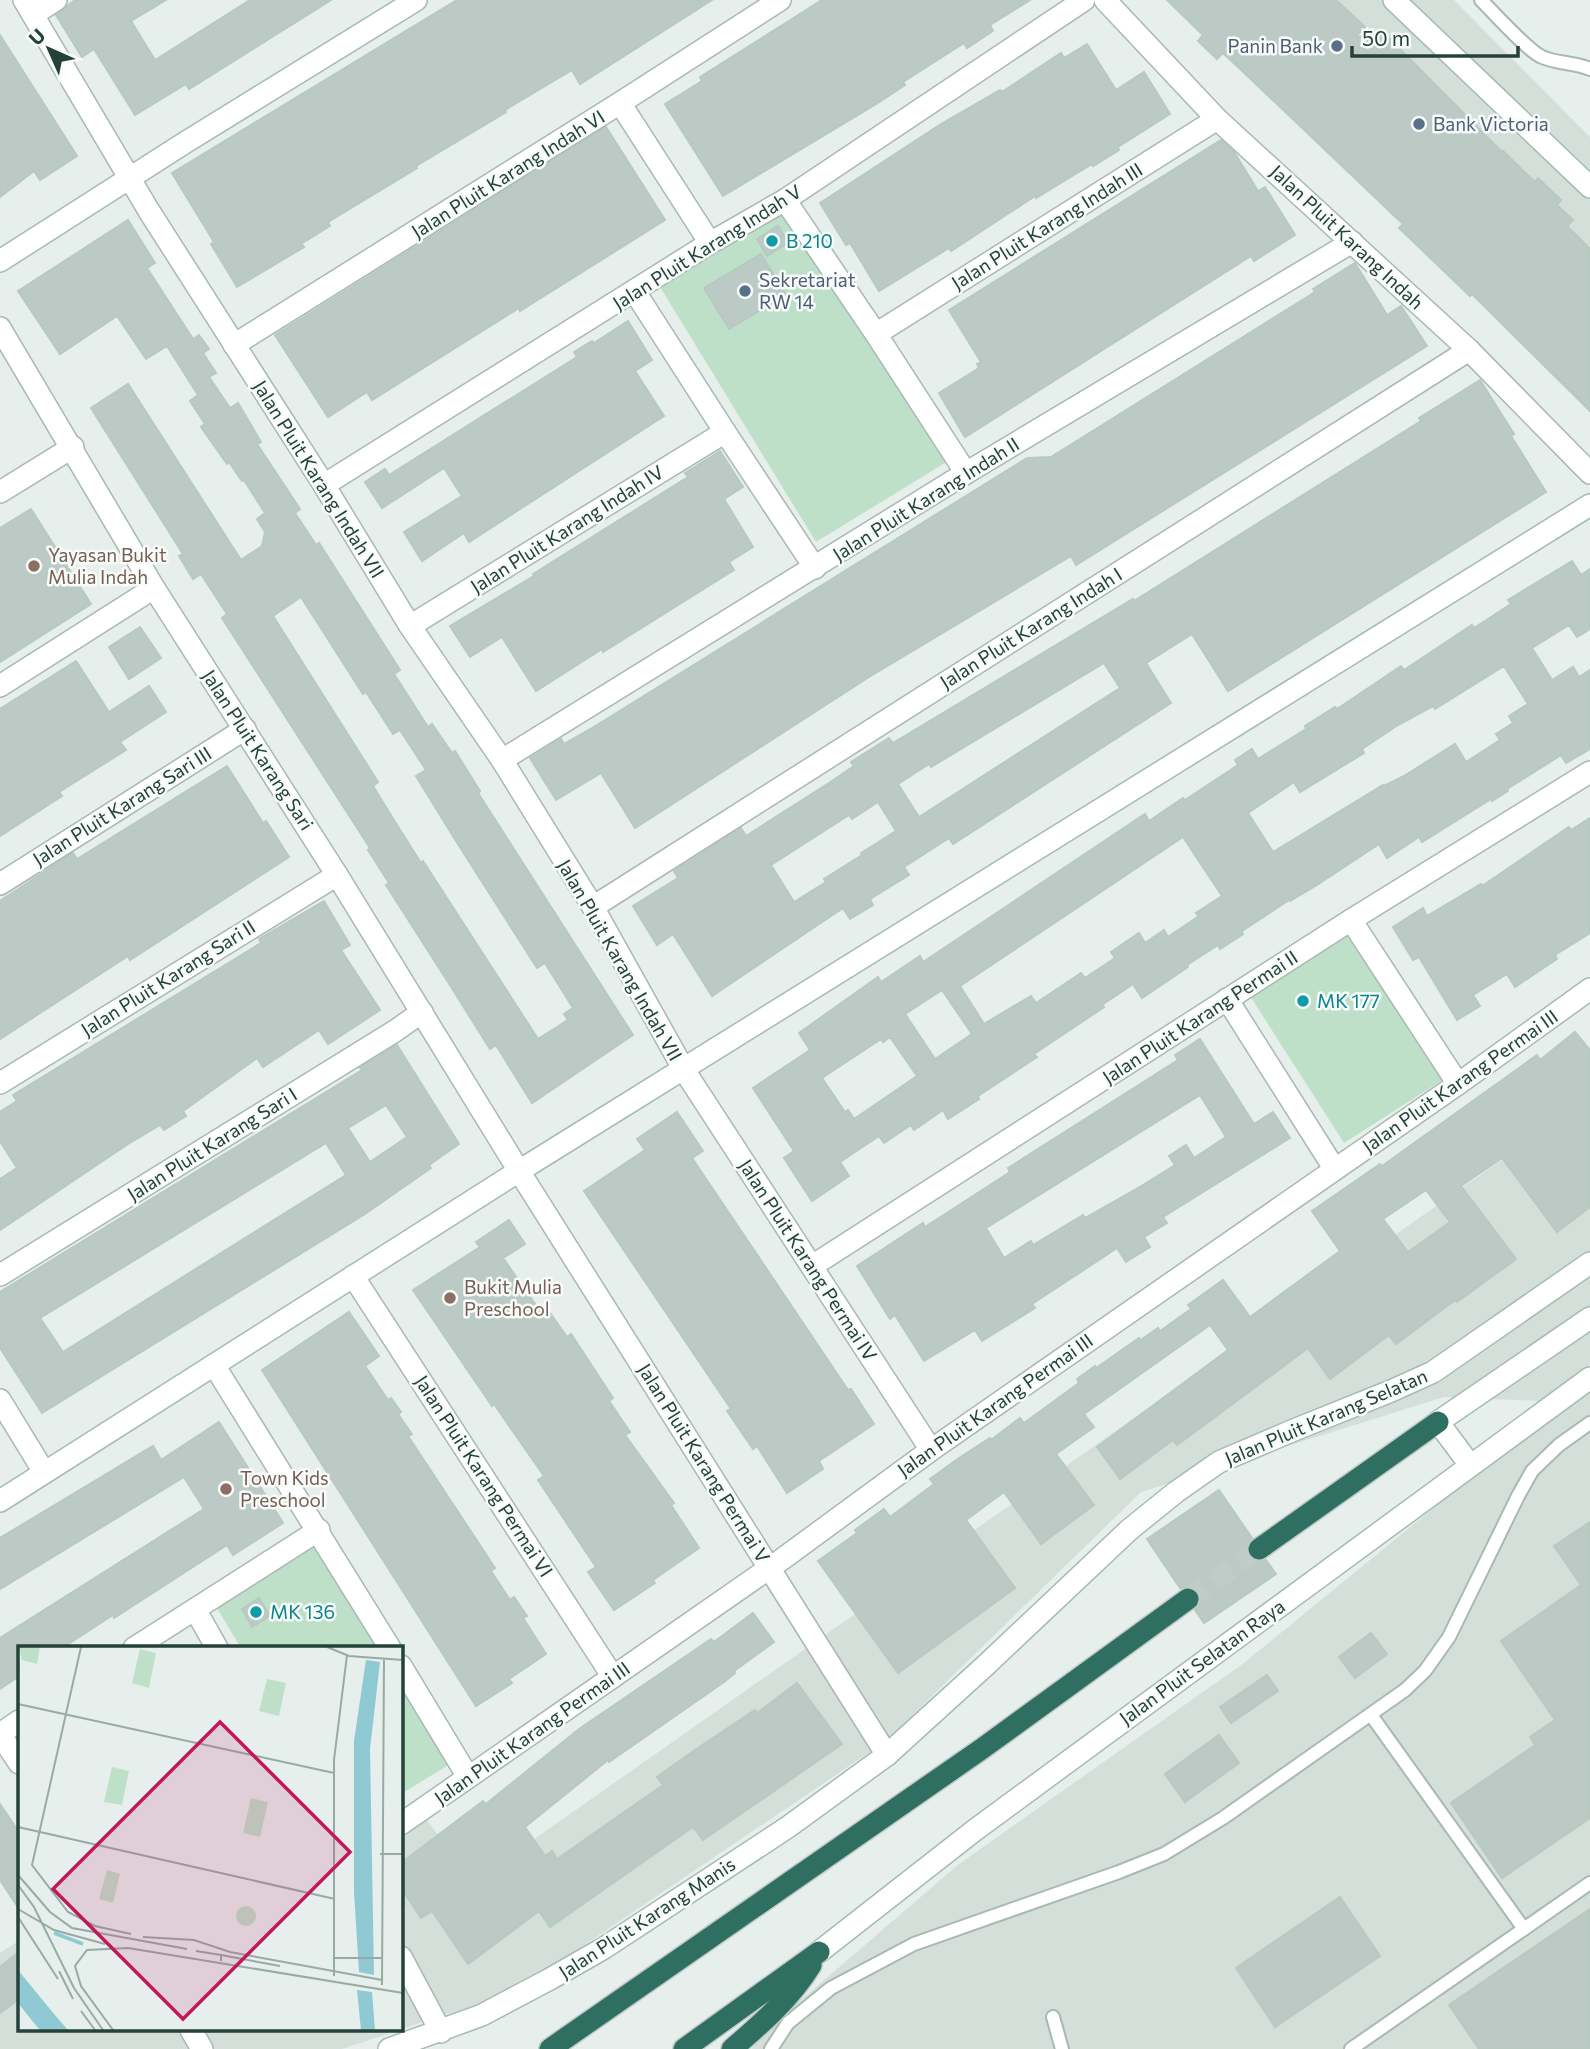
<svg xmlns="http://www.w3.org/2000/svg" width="1590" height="2049" font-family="Commissioner,sans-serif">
	<rect width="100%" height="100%" fill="#e6efeb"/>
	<!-- built -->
	<g fill="#d4dfda">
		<polygon points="1232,0 1454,0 1590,137 1590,346"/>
		<polygon points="1590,1098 1590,2049 752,2049 759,2036 959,1864 1244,1663 1563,1402 1444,1397 1141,1492 886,1741 515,1992 401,2029 401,1915 406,1911 401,1902 401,1818 418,1808 473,1882"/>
		<polygon points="17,1942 19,1945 19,2030 400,2030 342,2049 0,2049 0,1953"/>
	</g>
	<!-- green -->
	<g fill="#bfe0c8">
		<polygon points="785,203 945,463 816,542 657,282"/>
		<polygon points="1356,917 1455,1072 1344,1143 1245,988"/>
		<polygon points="321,1541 386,1648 241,1648 215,1605"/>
		<polygon points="401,1672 455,1761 401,1794"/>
	</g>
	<!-- building -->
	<g fill="#bbcac4" stroke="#b8c9c2" stroke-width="2" fill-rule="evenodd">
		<polygon points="75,0 166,0 131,21 155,60 250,0 331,0 189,89 186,84 135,115 94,49 82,57 56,15"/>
		<polygon points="457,0 712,0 580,84 572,70 505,110 506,112 416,166 417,168 328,222 330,226 301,244 304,247 237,287 211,244 214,242 172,173"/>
		<polygon points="822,0 1030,0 990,25 993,31 967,48 964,43 903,82 905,85 878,103 723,196 665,104 702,81 700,77"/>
		<polygon points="1167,0 1336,0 1378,39 1384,33 1502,152 1503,151 1535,182 1538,178 1561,200 1557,205 1573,220 1567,226 1590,249 1590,411 1472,294 1470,296 1399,228 1403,224 1238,67 1223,53 1217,59 1198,41 1203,35"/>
		<polygon points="0,35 77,156 40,180 34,171 0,197"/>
		<polygon points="1087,44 1116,90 1144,72 1170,114 1118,147 1119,150 1093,166 1092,164 1036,198 1035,196 951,251 949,248 879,291 850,243 846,245 820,203 941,124 1000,90 1002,92 1061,53 1064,58"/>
		<polygon points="606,127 665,220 520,311 519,308 372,400 367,392 328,417 275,335"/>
		<polygon points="1221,140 1234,152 1258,191 1265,187 1295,235 1254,261 1251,256 965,437 939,393 979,368 977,364 981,362 949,310"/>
		<path d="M128 220 155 263 147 268 193 339 199 335 209 349 203 353 216 373 209 377 230 408 238 403 261 442 257 444 300 509 295 513 316 545 319 543 400 670 394 674 428 727 432 724 452 753 455 751 480 791 478 793 633 1035 532 1103 496 1045 490 1049 448 982 386 885 389 883 368 850 370 848 222 618 227 614 201 574 193 579 179 556 183 554 91 408 128 384 241 560 262 546 265 532 257 519 265 513 244 480 242 481 229 462 227 464 201 427 205 424 190 401 198 395 167 346 146 359 117 316 60 354 18 291ZM301 597 363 694 366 692 393 734 400 730 426 770 416 776 456 841 537 968 545 963 573 1008 564 1014 568 1020 538 1039 423 861 421 863 397 825 373 786 378 782 273 616Z"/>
		<polygon points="778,226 788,243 767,256 757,239"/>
		<polygon points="761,254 786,295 729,329 704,288"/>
		<polygon points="1355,263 1387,315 1401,306 1427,346 1076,565 1071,556 869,677 635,828 601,773 556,800 530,758 561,739 564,744 597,725 1027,458 1051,457 1315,292 1313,289"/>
		<polygon points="628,321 652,360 635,371 664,416 469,542 464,533 422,561 404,532 462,496 444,468 382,508 365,482 385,469 389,475 577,357 574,352 592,341 594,343"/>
		<path d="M1480 380 1514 434 1511 436 1546 492 1228 691 1192 634 1146 663 1171 703 953 844 949 838 904 867 909 875 870 899 873 905 850 919 843 908 712 996 673 934 657 945 633 906 678 878 674 871 741 828 746 836 829 783 854 766 851 762 889 738 893 743 1133 599 1134 601 1421 421 1419 418ZM1104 663 1120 688 919 817 898 784 929 764 931 767ZM878 802 896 831 861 853 862 855 824 879 826 882 794 902 771 865 849 815 852 819Z"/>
		<polygon points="720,451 743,487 724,499 753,547 729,562 734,570 603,652 602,649 536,691 502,637 470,657 450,626 534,576 533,574 688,477 685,473"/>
		<polygon points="31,509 91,604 0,662 0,528"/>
		<path d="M1572 561 1581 575 1590 569V629L1577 637 1569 625 1532 648 1552 680 1573 667 1579 677 1590 670V749L1566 763 1561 755 1507 789 1508 791 1492 801 1491 799 1422 842 1419 837 1387 858 1379 844 1317 885 1290 901 1289 900 1242 931 1243 934 1220 949 1218 945 1187 965 1188 967 1142 998 1133 984 1102 1005 1104 1007 1034 1054 1037 1057 978 1096 979 1099 948 1119 943 1110 914 1130 911 1125 884 1143 879 1136 840 1162 849 1176 812 1201 784 1158 794 1151 753 1088 810 1050 799 1033 878 977 881 982 920 956 923 962 1145 814 1149 821 1183 798 1185 800 1238 765 1235 760 1252 749 1258 759 1306 729 1305 726 1335 707 1337 709 1401 666 1404 670 1472 625 1474 628 1511 604 1508 600ZM1504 666 1528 704 1509 716 1513 723 1496 734 1500 740 1466 762 1455 744 1404 776 1384 786 1383 785 1273 852 1248 813 1294 782 1300 792 1364 753 1362 749 1398 725 1433 706 1435 709ZM1183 837 1222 896 1196 913 1199 916 1168 937 1164 930 1145 943 1139 933 1111 952 1115 958 1085 978 1081 973 1036 1003 1031 996 984 1024 960 986ZM942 990 972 1034 935 1059 905 1014ZM890 1037 917 1076 854 1119 848 1110 845 1112 822 1078 881 1039 883 1042Z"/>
		<polygon points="140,627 161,658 129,679 109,647"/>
		<polygon points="76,661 109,712 149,686 166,712 120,742 126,750 59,792 62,796 0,836 0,709"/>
		<polygon points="227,766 263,823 266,821 289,857 130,960 128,956 0,1039 0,901 73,853 77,859"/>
		<polygon points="1590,818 1590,933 1555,955 1557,959 1515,987 1507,974 1473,995 1480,1006 1457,1020 1419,957 1413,960 1393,927 1423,908 1427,916 1481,884 1482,886 1569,827 1571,830"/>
		<polygon points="324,901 350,945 341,950 380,1010 328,1044 319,1030 263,1067 257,1058 183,1111 186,1116 164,1130 160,1125 128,1144 0,1230 0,1179 17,1168 0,1141 0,1112 17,1101 13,1095 261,943 259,939"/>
		<path d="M1575 1032 1590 1050V1207L1557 1232 1502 1158 1461 1186 1516 1259 1457 1302 1455 1300 1396 1344 1389 1335 1330 1379 1308 1348 1177 1445 1173 1440 1120 1479 1097 1447 1228 1350 1210 1325 1084 1414 1094 1427 1056 1454 1094 1505 1041 1544 1004 1492 966 1520 1015 1588 898 1673 818 1561 857 1533 855 1530 884 1509 890 1517 934 1484 930 1479 959 1458 990 1438 991 1440 1020 1418 1024 1423 1079 1383 1077 1379 1095 1366 1096 1368 1139 1338 1141 1340 1158 1328 1160 1331 1191 1309 1188 1305 1223 1280 1250 1317 1340 1251 1312 1211 1380 1164 1382 1166 1537 1055 1540 1060ZM1426 1190 1450 1222 1408 1252 1383 1219Z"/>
		<path d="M1200 1039 1254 1124 1273 1112 1290 1138 1163 1217 1167 1223 1144 1237 1150 1247 1126 1262 1117 1248 1032 1304 1035 1308 982 1341 975 1330 924 1361 895 1315 890 1319 857 1266 923 1223 925 1227 1010 1172 1008 1168 1178 1060 1175 1055ZM1200 1095 1226 1137 1194 1158 1186 1145 1169 1156 1175 1165 1143 1185 1085 1218 1083 1215 1033 1245 1031 1241 1004 1258 986 1228Z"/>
		<path d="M397 1045 459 1144 429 1165 431 1168 365 1214 42 1413 0 1348V1292L362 1070 360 1068ZM386 1105 407 1137 370 1162 348 1128ZM326 1143 346 1175 63 1352 40 1318Z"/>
		<polygon points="677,1112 703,1151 692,1158 848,1390 851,1389 874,1424 819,1461 823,1469 787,1493 757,1446 753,1449 727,1411 731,1409 584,1191 645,1150 637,1139"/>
		<polygon points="509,1220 525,1244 503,1258 542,1314 548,1310 567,1337 571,1334 613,1398 609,1401 630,1432 625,1435 674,1503 671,1505 699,1548 653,1580 655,1583 614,1610 588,1572 596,1567 538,1480 544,1476 494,1404 492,1406 413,1290 480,1247 476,1242"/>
		<polygon points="349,1312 379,1356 365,1366 388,1400 391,1398 401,1412 398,1414 412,1434 408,1436 495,1568 491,1571 510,1600 514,1597 527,1616 523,1618 546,1654 509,1679 512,1683 476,1706 262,1370"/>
		<polygon points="219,1422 283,1523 233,1555 227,1545 114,1618 113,1615 62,1648 19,1648 19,1676 0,1689 0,1638 204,1509 184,1477 0,1589 0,1538 153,1446 161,1460"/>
		<polygon points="1219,1490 1252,1538 1247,1544 1248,1556 1254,1561 1266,1560 1276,1574 1204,1623 1195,1610 1200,1604 1199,1592 1193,1587 1180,1588 1147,1539"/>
		<polygon points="1590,1522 1590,1818 1502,1878 1451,1803 1535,1745 1530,1737 1555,1720 1501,1641 1581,1585 1554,1546"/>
		<polygon points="259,1598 270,1616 252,1627 242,1609"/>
		<polygon points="753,1613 774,1642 734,1671 735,1673 724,1682 609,1762 608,1760 525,1827 545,1856 552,1851 557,1859 663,1785 657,1777 692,1752 755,1710 757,1713 797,1683 842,1744 703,1840 693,1827 550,1927 539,1911 468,1964 432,1911 421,1918 401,1888 401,1863 483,1801 486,1804 579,1729 711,1639 714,1642"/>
		<polygon points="1371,1633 1387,1654 1355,1678 1339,1657"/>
		<polygon points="1267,1675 1278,1691 1231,1723 1220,1707"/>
		<polygon points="1219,1735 1239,1763 1185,1802 1165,1774"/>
		<polygon points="0,1804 19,1832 19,1909 0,1880"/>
		<polygon points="1340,1897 1380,1956 1275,2027 1236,1968"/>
		<polygon points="1590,1909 1590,2049 1479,2049 1449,2005"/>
		<polygon points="19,1952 19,1999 0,2013 0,1967"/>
	</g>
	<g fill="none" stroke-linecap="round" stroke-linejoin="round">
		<!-- highway-tunnel -->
		<polyline stroke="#bfccc8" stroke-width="21" stroke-dasharray="21 10" stroke-linecap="butt" points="1188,1599 1259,1549"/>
		<defs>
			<g id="lane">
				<path d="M1481 0C1494 13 1528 51 1542 57 1558 64 1574 62 1590 69"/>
				<polyline points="1371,1715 1524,1929"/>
				<polyline points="1053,2017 1062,2049"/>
				<polyline points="771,2049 788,2023 831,1988 914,1944 1119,1872 1164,1854 1223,1818 1405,1690 1425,1671 1449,1637 1518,1496 1532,1471 1559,1445 1590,1423"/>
				<polyline points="1351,2049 1590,1883"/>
			</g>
			<g id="street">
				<polyline points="24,0 149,211 324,485 410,626 502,760 593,907 684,1070 931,1450"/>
				<polyline points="1105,0 1217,119 1469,350 1590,473"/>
				<polyline points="34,14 56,0"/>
				<polyline points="620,103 710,243"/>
				<polyline points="785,200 876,334 966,473"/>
				<polyline points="635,292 725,432 815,568"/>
				<polyline points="0,328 154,588 337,875 519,1171 887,1755"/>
				<polyline points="876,334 1217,119"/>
				<polyline points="234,345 620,103 780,0"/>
				<polyline points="324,485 710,243 785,200 1084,0"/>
				<polyline points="0,492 73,447"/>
				<polyline points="410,626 725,432"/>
				<polyline points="0,686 154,588"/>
				<polyline points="502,760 966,473 1352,242"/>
				<polyline points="0,884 245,729"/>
				<polyline points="593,907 1469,350"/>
				<polyline points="1351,920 1458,1084"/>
				<polyline points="1227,999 1334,1168"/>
				<polyline points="0,1083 337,875"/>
				<polyline points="812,1266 1351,920 1590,772"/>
				<polyline points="0,1275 395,1031 422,1012"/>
				<polyline points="353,1276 613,1677"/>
				<polyline points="214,1365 390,1648"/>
				<polyline points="0,1400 44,1472"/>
				<polyline points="196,1611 217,1648"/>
				<polyline points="134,1648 319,1530"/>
				<polyline points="401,1666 468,1777"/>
				<polyline points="0,1734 19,1763"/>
				<polyline points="0,1734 19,1721"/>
				<polyline points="401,1824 781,1560 931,1450 1458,1084 1590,989"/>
				<polyline points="401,1957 441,2032"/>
				<polyline points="191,2030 202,2049"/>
			</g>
			<g id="secondary">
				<polyline points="1394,0 1590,187"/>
				<polyline points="0,261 186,142 416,0"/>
				<polyline points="1470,1465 1438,1422 1590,1318"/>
				<polyline points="0,1501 519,1171 1590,505"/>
				<polyline points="819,1952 975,1830 1590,1378"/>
				<polyline points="389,2049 482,2015 550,1979 604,1948 788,1827 887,1755 986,1665 1129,1530 1176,1492 1219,1462 1294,1430 1391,1391 1433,1372 1590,1263"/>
			</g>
			<g id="highway">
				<polyline points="1259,1549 1438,1422"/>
				<polyline points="550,2049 983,1748 1188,1599"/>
				<polyline points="684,2049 819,1952"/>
				<path d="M732 2049C761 2024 791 1998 811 1965"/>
			</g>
		</defs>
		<!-- lane casing -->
		<use href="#lane" stroke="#a8b8b2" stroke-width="16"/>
		<!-- street casing -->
		<use href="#street" stroke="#a8b8b2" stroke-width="24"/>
		<!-- secondary casing -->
		<use href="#secondary" stroke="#a4bbb3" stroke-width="24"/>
		<!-- highway casing -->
		<use href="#highway" stroke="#c2cac8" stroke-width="24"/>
		<!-- lane -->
		<use href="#lane" stroke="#fff" stroke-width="12"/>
		<!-- street -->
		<use href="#street" stroke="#fff" stroke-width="21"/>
		<!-- secondary -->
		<use href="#secondary" stroke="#fff" stroke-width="21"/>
		<!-- highway -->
		<use href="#highway" stroke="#2f6f62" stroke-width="21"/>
	</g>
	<!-- markers -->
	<g fill="#5c6f8a" stroke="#f7fbf9" stroke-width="2.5">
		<circle cx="1337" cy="46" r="7"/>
		<circle cx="1419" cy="124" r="7"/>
		<circle cx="745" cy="291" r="7"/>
	</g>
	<g fill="#0f9aa8" stroke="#f7fbf9" stroke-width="2.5">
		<circle cx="772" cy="241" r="7"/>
		<circle cx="1303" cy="1001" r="7"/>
		<circle cx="256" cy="1612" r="7"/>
	</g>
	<g fill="#8d6e63" stroke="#f7fbf9" stroke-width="2.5">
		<circle cx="34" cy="566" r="7"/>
		<circle cx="450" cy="1298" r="7"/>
		<circle cx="226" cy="1489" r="7"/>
	</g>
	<g text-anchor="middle" stroke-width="5" stroke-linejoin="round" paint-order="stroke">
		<!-- service labels -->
		<g font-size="19" fill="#4e5e75" stroke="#f7fbf9" text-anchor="start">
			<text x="1323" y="53" text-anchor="end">Panin Bank</text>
			<text x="1433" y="131">Bank Victoria</text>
			<text x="759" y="287">Sekretariat<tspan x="759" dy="22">RW 14</tspan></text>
		</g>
		<!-- street labels -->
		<g font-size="19" fill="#24423a" stroke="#f7fbf9">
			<text transform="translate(508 174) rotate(-32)" y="7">Jalan Pluit Karang Indah VI</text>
			<text transform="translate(1047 226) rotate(-32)" y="7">Jalan Pluit Karang Indah III</text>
			<text transform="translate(1347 237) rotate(43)" y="7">Jalan Pluit Karang Indah</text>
			<text transform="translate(707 247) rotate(-32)" y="7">Jalan Pluit Karang Indah V</text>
			<text transform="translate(319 479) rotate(58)" y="7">Jalan Pluit Karang Indah VII</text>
			<text transform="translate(926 499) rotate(-32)" y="7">Jalan Pluit Karang Indah II</text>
			<text transform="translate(567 529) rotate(-32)" y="7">Jalan Pluit Karang Indah IV</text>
			<text transform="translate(1031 628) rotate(-32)" y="7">Jalan Pluit Karang Indah I</text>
			<text transform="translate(258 750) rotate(57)" y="7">Jalan Pluit Karang Sari</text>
			<text transform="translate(122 806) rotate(-32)" y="7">Jalan Pluit Karang Sari III</text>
			<text transform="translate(620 960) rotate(60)" y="7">Jalan Pluit Karang Indah VII</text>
			<text transform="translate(168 978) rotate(-32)" y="7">Jalan Pluit Karang Sari II</text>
			<text transform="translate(1200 1017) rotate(-33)" y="7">Jalan Pluit Karang Permai II</text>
			<text transform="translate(1460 1081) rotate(-35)" y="7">Jalan Pluit Karang Permai III</text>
			<text transform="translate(212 1144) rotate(-32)" y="7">Jalan Pluit Karang Sari I</text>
			<text transform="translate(808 1260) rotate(57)" y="7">Jalan Pluit Karang Permai IV</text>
			<text transform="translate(995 1405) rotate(-35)" y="7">Jalan Pluit Karang Permai III</text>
			<text transform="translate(1326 1417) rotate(-23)" y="7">Jalan Pluit Karang Selatan</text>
			<text transform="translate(704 1463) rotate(58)" y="7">Jalan Pluit Karang Permai V</text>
			<text transform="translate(484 1476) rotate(57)" y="7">Jalan Pluit Karang Permai VI</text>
			<text transform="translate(1202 1662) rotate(-36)" y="7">Jalan Pluit Selatan Raya</text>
			<text transform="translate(532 1733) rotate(-35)" y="7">Jalan Pluit Karang Permai III</text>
			<text transform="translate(647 1918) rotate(-33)" y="7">Jalan Pluit Karang Manis</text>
		</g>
		<!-- culture labels -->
		<g font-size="19" fill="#0d838f" stroke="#f7fbf9" text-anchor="start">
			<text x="786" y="248">B 210</text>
			<text x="1317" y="1008">MK 177</text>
			<text x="270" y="1619">MK 136</text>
		</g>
		<!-- education labels -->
		<g font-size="19" fill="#785e54" stroke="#f7fbf9" text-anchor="start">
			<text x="48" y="562">Yayasan Bukit<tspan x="48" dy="22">Mulia Indah</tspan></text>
			<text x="464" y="1294">Bukit Mulia<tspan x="464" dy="22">Preschool</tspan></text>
			<text x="240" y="1485">Town Kids<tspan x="240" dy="22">Preschool</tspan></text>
		</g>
	</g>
	<!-- overview -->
	<g transform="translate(18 1646)">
		<rect width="385" height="385" fill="#e6efeb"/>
		<path d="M1 1H22L19 18 4 14ZM122 3 138 7 131 42 114 37ZM249 33 268 37 261 70 241 65ZM94 121 111 125 104 159 86 156ZM233 152 250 156 242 191 225 187ZM89 224 102 228 95 257 81 253ZM218 270a10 10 0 1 1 20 0a10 10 0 1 1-20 0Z" fill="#bfe0c8"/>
		<path d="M348 14 362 16 352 103 356 329 341 326 336 246V95ZM0 324 36 368 50 384H22L16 377 0 357ZM339 344 354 346 357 384H343Z" fill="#8ec9d4"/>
		<path fill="none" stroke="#8ec9d4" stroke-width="3.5" d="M36 287 65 298"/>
		<path fill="none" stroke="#98aaa4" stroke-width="2" d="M63 1 14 219 50 266 77 280 113 288M309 1 331 10 385 14M0 58 316 127M0 181 317 253M362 208H385M0 229 32 266 54 282 169 303M0 239 16 261 56 342 85 384M0 263 36 284 87 298M0 271 40 333M125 291 176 294 212 306 364 334M110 302 385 347M178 305 203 309M316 312H363M203 315V309L262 320M41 325 55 353M316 330V114L329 9M364 339 366 14M63 365 77 384M95 384 63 340 57 320 69 304 110 302"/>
		<path fill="#c2185b" fill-opacity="0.15" stroke="#c2185b" stroke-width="3.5" d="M202 76 332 206 165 373 35 243Z"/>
		<rect width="385" height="385" fill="none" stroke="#24423a" stroke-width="3.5"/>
	</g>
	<!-- north arrow -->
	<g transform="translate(49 49) rotate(315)" stroke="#f7fbf9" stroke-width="5" paint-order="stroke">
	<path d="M0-5L12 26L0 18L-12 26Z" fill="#24423a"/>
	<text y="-10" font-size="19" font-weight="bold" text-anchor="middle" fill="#24423a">U</text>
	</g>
	<!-- scale -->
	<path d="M1352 46v10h166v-10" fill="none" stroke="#24423a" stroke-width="3.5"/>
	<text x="1362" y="46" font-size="21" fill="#24423a" stroke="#f7fbf9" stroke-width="5" paint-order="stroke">50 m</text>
</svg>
